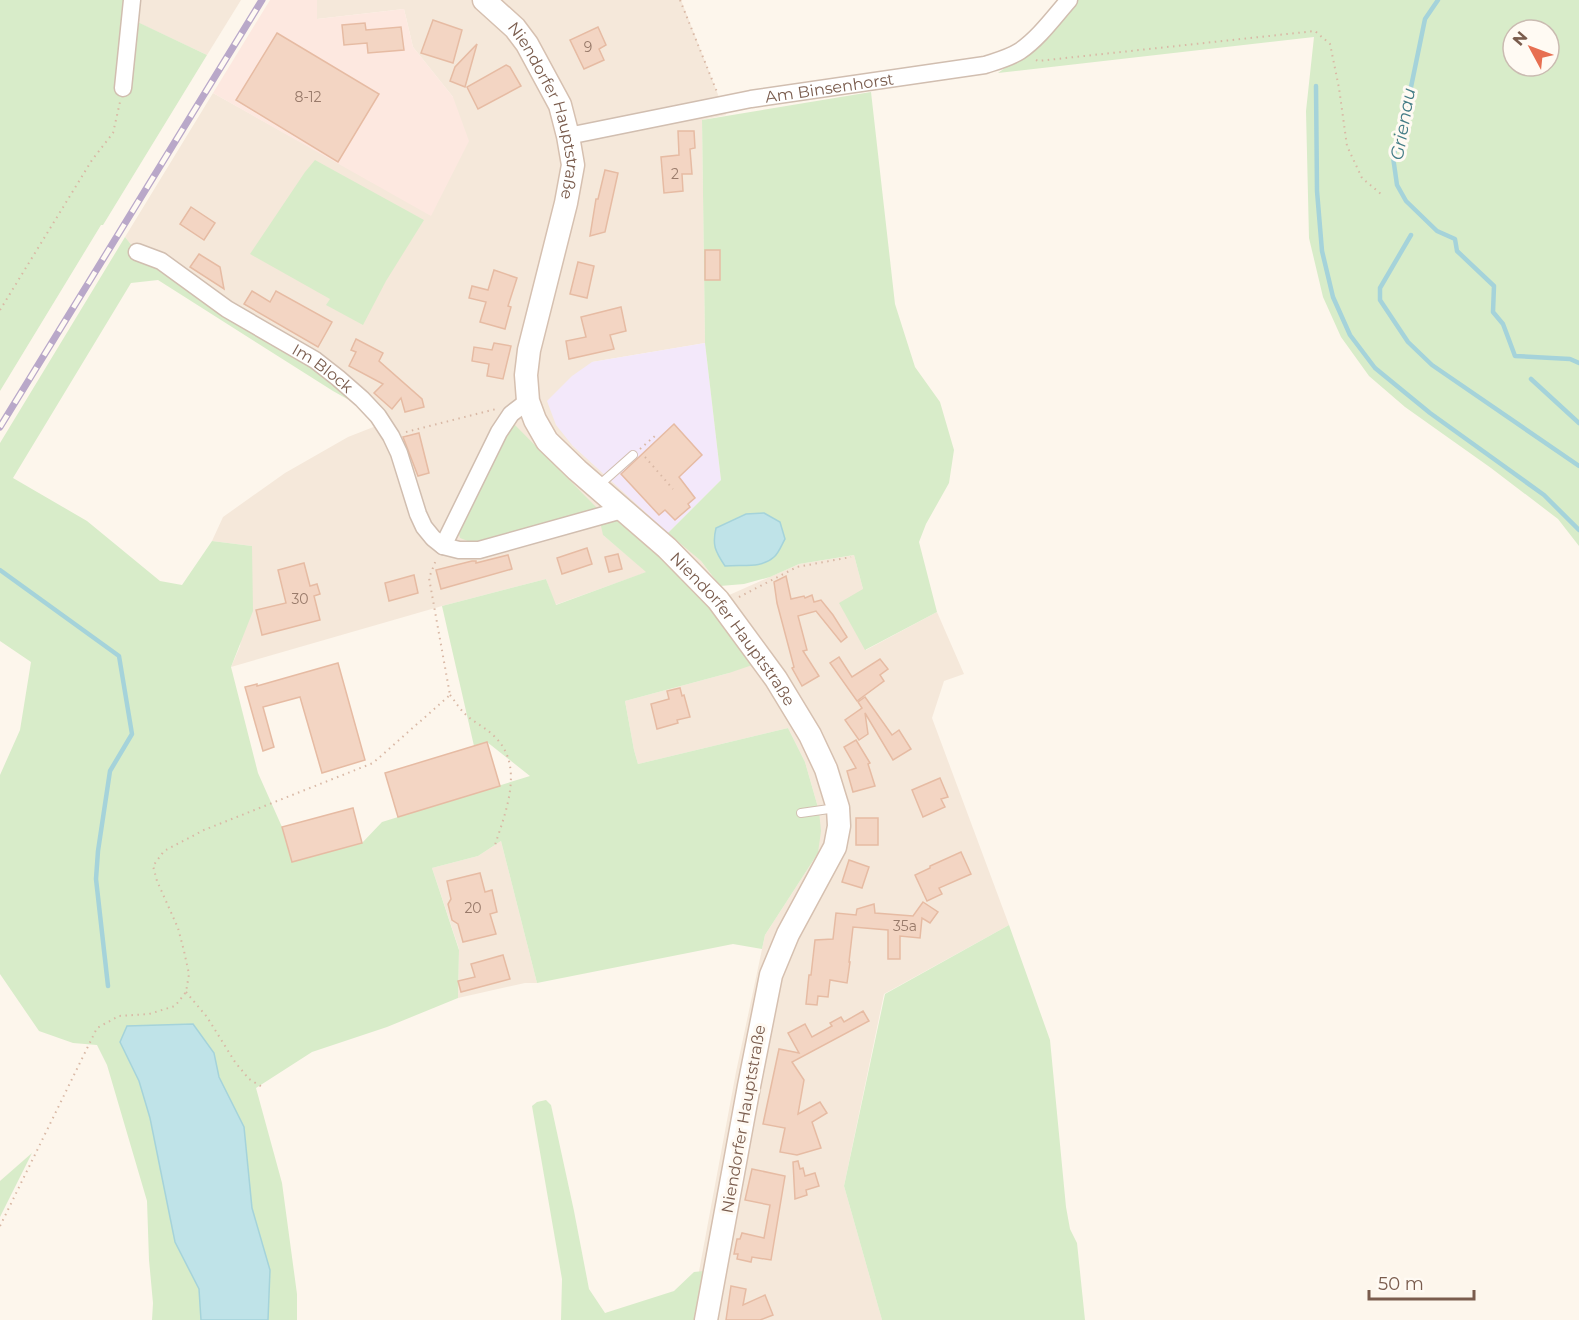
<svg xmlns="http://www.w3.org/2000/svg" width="1579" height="1320" font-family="Montserrat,sans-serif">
	<rect width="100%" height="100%" fill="#fdf6ec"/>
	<!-- residential -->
	<g fill="#f5e8da">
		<polygon points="126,0 241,0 207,55 126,17"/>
		<polygon points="317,0 681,0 726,115 702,120 705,343 592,362 572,445 701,561 720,586 603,535 647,572 555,605 546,579 442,606 231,667 240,646 252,546 212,541 223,517 285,473 348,437 376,426 365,409 137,252 125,237 213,93 431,215 453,97 413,47 404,9 317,19"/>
		<polygon points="854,555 863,589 866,650 937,612 964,674 944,681 932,718 1009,925 884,994 844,1186 882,1320 690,1320 736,1072 765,935 818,853 819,811 805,762 788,728 638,764 634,750 625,701 729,673 718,600 799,564"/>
		<polygon points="501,841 537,983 525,983 458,998 459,949 432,868 478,856"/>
	</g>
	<!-- commercial -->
	<polygon fill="#fde8e0" points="270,0 317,0 317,19 404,9 413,47 453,97 469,141 431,216 213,93"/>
	<!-- education -->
	<polygon fill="#f3e8fa" points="705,343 721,480 668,533 572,445 556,425 547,401 572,376 592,362"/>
	<!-- green -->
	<g fill="#d8ecc9" fill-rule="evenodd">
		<polygon points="0,0 126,0 127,17 207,55 103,225 101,225 0,391"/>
		<path d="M1076 0H1579V546L1558 519 1491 468 1405 407 1369 376 1341 337 1323 297 1309 238 1306 111 1314 37 998 73 1024 54ZM1513 30H1549V66H1513Z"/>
		<polygon points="871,92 895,304 915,367 940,402 954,450 949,483 926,524 919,542 937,612 865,650 839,603 863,589 854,555 799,564 770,577 744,584 720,586 701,561 668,533 721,480 705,343 702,120"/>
		<polygon points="315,160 424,220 386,281 363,325 326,305 330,299 250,254 305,172"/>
		<polygon points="125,237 137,252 312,364 365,409 333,391 158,280 131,283 13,478 87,521 160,581 182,585 212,541 252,546 253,611 231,667 258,773 282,827 292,862 362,843 382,822 530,776 487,742 474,746 442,606 546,579 556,605 646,572 603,535 597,508 473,543 460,538 457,526 513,423 597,508 624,517 764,661 729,673 625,701 634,750 638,764 788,728 805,762 819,811 821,831 818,853 765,935 762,949 733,944 537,983 501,841 478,856 432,868 459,950 458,998 387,1027 312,1052 256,1088 282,1183 297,1294 297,1320 268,1320 270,1270 252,1208 244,1127 219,1077 214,1053 120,1042 139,1081 150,1118 175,1242 199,1289 201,1320 152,1320 153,1303 149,1260 147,1201 107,1065 97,1045 73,1043 39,1031 0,974 0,775 20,730 31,662 0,641 0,443"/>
		<polygon points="1009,925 1050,1040 1066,1207 1070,1229 1077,1243 1085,1320 882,1320 844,1186 885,994"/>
		<polygon points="546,1100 551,1105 574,1211 589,1289 605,1313 674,1291 694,1272 704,1271 695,1320 561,1320 562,1279 532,1106 537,1102"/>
		<polygon points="32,1153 0,1217 0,1181"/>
	</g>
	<!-- water -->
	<g fill="#bfe3e8" stroke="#a5d3da" stroke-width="1.5">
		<path d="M764 513 780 522 785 539C782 544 779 553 774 557 761 569 742 564 725 566 715 551 712 545 716 528L746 514Z"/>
		<polygon points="193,1024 214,1053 219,1077 244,1127 252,1208 270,1270 268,1320 201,1320 199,1289 175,1242 150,1118 139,1081 120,1042 127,1026"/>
	</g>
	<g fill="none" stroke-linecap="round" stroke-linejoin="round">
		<!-- stream -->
		<g stroke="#a5d3da" stroke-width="4.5">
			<polyline points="1438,0 1425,19 1404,121 1393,157 1397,185 1406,201 1437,231 1455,239 1457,251 1494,286 1493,312 1503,324 1515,356 1570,359 1579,363"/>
			<polyline points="1316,86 1317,191 1322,251 1333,297 1350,335 1375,368 1430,413 1544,495 1579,530"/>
			<polyline points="1411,235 1380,288 1380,300 1408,342 1432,365 1579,466"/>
			<polyline points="1531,379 1579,423"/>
			<polyline points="0,570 119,656 132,734 110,771 98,851 96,879 108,986"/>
		</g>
	</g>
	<!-- building -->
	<g fill="#f3d5c3" stroke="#e6bba3" stroke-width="1.5">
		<polygon points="433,20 462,30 453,63 421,53"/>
		<polygon points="365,23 366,30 401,27 404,50 368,53 367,43 344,45 342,25"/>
		<polygon points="598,27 606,45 599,49 604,60 584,69 570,40"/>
		<polygon points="277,33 379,94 338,162 236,100"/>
		<polygon points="477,44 465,87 450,81 455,67"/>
		<polygon points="506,65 510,67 521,86 478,109 467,87"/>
		<polygon points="678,131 694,131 695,148 690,149 692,174 682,174 683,191 664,193 661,157 679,155"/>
		<polygon points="605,170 618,173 605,232 590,236 596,199 598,199"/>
		<polygon points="191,207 215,223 204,240 180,224"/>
		<rect x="705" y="250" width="15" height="30"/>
		<polygon points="199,254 220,267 224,289 190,267"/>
		<polygon points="578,262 594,266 587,298 570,294"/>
		<polygon points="494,270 517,278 508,306 511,307 505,329 480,322 486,302 469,298 472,286 488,290"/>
		<polygon points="252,291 270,302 276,291 332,322 318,347 244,304"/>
		<polygon points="621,307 626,331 610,335 614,349 569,359 566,341 586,337 581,317"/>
		<polygon points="356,339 383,353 379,361 422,399 424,407 405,412 401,398 392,409 374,393 383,384 349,366 356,352 351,350"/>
		<polygon points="494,343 511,346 503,379 487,376 489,364 472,361 474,347 492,350"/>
		<polygon points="674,424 702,455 679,477 695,498 688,504 690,507 675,520 665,510 659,515 621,474"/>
		<polygon points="419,433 429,473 418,476 403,437"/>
		<polygon points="587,548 592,564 562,574 557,558"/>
		<polygon points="618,554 622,569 609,572 605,557"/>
		<polygon points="508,555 512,569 441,589 436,570 472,561 476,561 476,563"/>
		<polygon points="304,563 310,586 317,584 320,594 314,596 320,620 262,635 256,610 286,603 278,570"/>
		<polygon points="414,575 418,593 389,601 385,583"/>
		<polygon points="786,576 791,599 804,596 805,598 812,595 814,602 821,600 833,615 847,637 841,642 816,611 798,616 807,650 803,651 819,676 802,686 792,668 794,667 777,603 774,582"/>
		<polygon points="839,657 852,677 880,659 888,669 880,675 884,681 857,701 830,663"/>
		<polygon points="338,663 365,760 322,773 300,697 263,707 274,747 263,751 245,687 257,684 257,686"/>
		<polygon points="680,688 682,696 684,695 690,717 677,720 678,723 657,729 651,704 669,699 667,691"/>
		<polygon points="865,697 892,735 899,730 911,749 893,760 865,713 868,734 859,740 845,720 862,708 858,702"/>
		<polygon points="856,740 870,763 868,764 875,786 853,792 847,771 856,768 844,747"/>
		<polygon points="487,742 500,786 398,817 385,773"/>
		<polygon points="940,778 948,797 941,799 945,807 923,817 912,790"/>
		<polygon points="353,808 362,843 292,862 282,827"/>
		<rect x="856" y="818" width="22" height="27"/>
		<polygon points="961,852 971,874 939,888 942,894 927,901 915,875 930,868 930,866"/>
		<polygon points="849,860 869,867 862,888 842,882"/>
		<polygon points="480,873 485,892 492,890 497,912 490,914 496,934 463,942 458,924 452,920 448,904 451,899 447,881"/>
		<polygon points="923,902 938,912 930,923 922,918 920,938 900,936 900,959 888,959 888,930 853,927 849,962 850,962 847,983 830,980 828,997 818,996 817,1005 806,1004 809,975 811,975 815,940 833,939 836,913 856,915 857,909 874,904 875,913 913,916"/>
		<polygon points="503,955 510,979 461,992 458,981 475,977 471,964"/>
		<polygon points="863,1011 869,1021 792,1062 804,1080 798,1114 820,1102 827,1113 812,1122 821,1148 797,1155 780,1152 785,1128 763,1124 779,1049 799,1053 788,1033 805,1024 812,1037 832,1026 830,1023 841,1017 844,1022"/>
		<polygon points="798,1161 800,1169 803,1168 805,1176 815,1173 819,1186 806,1190 807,1195 795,1199 793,1162"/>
		<polygon points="752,1169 785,1176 771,1260 752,1257 751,1262 737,1259 738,1254 734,1254 737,1239 740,1239 742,1233 764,1238 770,1205 745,1200"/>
		<polygon points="731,1286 746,1289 743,1305 765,1295 773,1315 760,1320 726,1320"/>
	</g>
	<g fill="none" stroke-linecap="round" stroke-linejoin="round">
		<defs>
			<g id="lane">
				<polyline points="598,486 633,455"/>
				<polyline points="801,813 836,808"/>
			</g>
			<g id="street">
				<polyline points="123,88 132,0"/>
				<path id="s1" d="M568 136 751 99 985 65C997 61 1009 58 1020 51 1039 38 1054 17 1069 0"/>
				<path id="s2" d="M137 252 161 261 227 309 315 360 338 378 362 399 378 416 391 436 399 453 418 514 424 527 433 538 443 546 459 550H479L622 510"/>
				<polyline points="443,546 499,432 511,414 528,401"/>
			</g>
			<g id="secondary">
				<path id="s3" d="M484 0 515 28 527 44 560 105 568 136 573 165 566 203 529 350 526 375 528 401 535 420 547 441 577 470 667 548 718 600 776 679 810 735 826 769 838 808 839 826 835 847 788 934 771 975 749 1086 706 1320"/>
			</g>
		</defs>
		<!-- lane casing -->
		<use href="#lane" stroke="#d1beb0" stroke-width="10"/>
		<!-- street casing -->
		<use href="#street" stroke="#d1beb0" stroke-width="19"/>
		<!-- secondary casing -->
		<use href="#secondary" stroke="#d6c0b0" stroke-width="25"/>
		<!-- path -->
		<g stroke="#d9b8a5" stroke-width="2" stroke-dasharray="1.5 4.5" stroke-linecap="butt">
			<polyline points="680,0 717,92"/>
			<polyline points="1036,60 1038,61 1315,31 1330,44 1339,88 1347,146 1362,178 1381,194"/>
			<polyline points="0,310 92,160 113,133 120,102"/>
			<polyline points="406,432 496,409"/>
			<polyline points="640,449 656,435"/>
			<polyline points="645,457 673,489"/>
			<polyline points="739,597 797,567 851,557"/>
			<path d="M450 695C455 701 459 708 464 713 473 722 485 727 494 736 525 765 506 811 495 845"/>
			<polyline points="186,992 207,1017 235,1062 249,1079 264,1088"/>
			<polyline points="0,1226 97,1028 119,1016 149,1014 175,1006 186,992 189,974 184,951 178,928 157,881 153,866 164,851 204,830 373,763 450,695 429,578 436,560"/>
		</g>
		<!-- lane -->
		<use href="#lane" stroke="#fff" stroke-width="8"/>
		<!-- street -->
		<use href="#street" stroke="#fff" stroke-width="16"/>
		<!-- secondary -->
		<use href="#secondary" stroke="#fff" stroke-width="22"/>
		<defs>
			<polyline id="rail" points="0,427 262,0"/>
		</defs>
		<!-- rail casing -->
		<use href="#rail" stroke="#b9a8c9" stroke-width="7"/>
		<!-- rail -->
		<use href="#rail" stroke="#fffaf3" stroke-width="4.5" stroke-dasharray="14" stroke-linecap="butt"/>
	</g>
	<g text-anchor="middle" stroke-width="6" stroke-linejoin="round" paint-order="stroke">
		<!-- number labels -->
		<g font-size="14" fill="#987a6a">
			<text x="588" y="52">9</text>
			<text x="308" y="102">8-12</text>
			<text x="675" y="179">2</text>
			<text x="300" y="604">30</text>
			<text x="473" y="913">20</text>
			<text x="905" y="931">35a</text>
		</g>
		<!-- street labels -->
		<g font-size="16" fill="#7a5c4d" stroke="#fffaf3">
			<text dy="6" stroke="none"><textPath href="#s1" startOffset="266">Am Binsenhorst</textPath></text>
			<text dy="6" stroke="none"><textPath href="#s3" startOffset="132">Niendorfer Hauptstraße</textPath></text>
			<text dy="6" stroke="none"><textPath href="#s2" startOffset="220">Im Block</textPath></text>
			<text dy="6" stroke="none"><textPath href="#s3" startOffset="744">Niendorfer Hauptstraße</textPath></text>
			<text transform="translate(743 1119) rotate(-80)" y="6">Niendorfer Hauptstraße</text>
		</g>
		<!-- water labels -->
		<g font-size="18" font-style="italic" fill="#437c86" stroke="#fffaf3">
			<text transform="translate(1403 124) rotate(-80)" y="6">Grienau</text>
		</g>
	</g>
	<!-- north arrow -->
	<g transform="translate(1531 48) rotate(311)"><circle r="28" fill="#fffaf3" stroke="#cabbb1" stroke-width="1.5"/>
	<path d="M0-4.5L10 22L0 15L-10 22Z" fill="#e76f51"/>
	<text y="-9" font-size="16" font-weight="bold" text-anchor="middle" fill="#7a5c4d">N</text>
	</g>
	<!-- scale -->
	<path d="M1369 1290v9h105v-9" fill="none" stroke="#7a5c4d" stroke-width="3"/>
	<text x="1378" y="1290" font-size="18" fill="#7a5c4d" stroke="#fffaf3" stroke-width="4.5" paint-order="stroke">50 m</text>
</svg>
